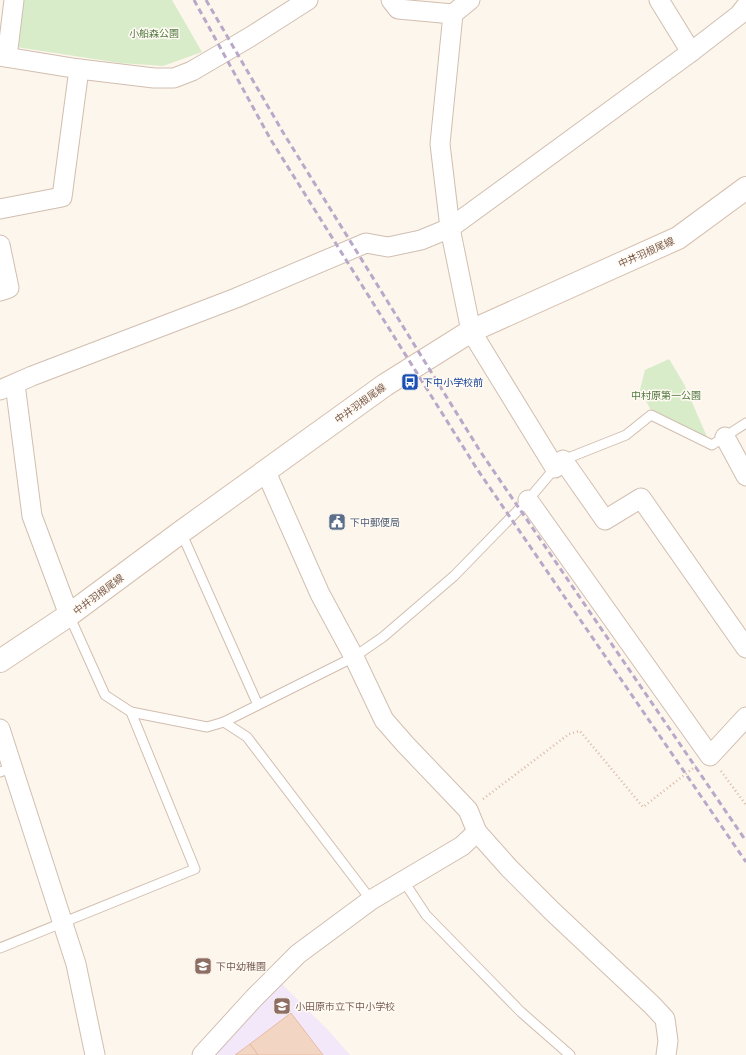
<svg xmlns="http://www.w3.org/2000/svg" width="746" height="1055" font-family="'Source Sans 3','Noto Sans JP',sans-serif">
	<rect width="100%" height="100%" fill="#fdf6ec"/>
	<!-- education -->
	<polygon fill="#f3e8fa" points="281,983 328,1030 350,1055 215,1055"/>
	<!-- green -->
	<g fill="#d8ecc9">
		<polygon points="23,0 172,0 202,52 163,66 120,63 16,47"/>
		<polygon points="669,359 684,384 708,439 652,412 640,390 645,370"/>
	</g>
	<!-- building -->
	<g fill="#f3d5c3" stroke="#e6bba3">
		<polygon points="291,1013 323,1055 258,1055 250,1044"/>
		<polygon points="250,1044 258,1055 235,1055"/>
	</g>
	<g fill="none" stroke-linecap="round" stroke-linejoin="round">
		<defs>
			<g id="lane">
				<polyline points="181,532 258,705"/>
				<polyline points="69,615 105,695 131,712 207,727 224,722 354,657 383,637 454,576 528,500 555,468 563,460 626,435 651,415 712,445 746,423"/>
				<polyline points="224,722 247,737 371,900"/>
				<polyline points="0,772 13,767"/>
				<polyline points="403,880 426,915 521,1012 570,1055"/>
				<polyline points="0,948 195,869 131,712"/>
			</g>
			<g id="street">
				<polyline points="391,0 398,9 453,14 470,0"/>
				<polyline points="659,0 691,52"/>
				<polyline points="453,14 440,144 450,228 471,331 555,468"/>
				<polyline points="0,56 79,69 154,78 174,78 192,71 250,37 308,0"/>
				<polyline points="7,57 14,0"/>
				<polyline points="0,209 62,197 79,69"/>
				<polyline points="0,245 9,288 0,291"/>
				<polyline points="15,384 32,516 69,615"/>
				<polyline points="0,390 32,376 236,298 366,243 388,247 421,240 450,228 691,52 739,15 746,6"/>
				<polyline points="725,437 746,476"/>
				<polyline points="563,460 605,520 641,498 746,648"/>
				<polyline points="266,472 320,594 354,657 384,720 405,744 468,810 477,832 509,868 552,911 652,1005 665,1019 668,1041 666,1055"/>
				<polyline points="528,500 710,756 746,717"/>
				<polyline points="0,729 76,964 95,1055"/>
				<polyline points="202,1055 254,998 298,954 371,900 462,846 477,832"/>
			</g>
			<polyline id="secondary" points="0,661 69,615 181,532 385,385 471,331 678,238 746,188"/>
		</defs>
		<!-- lane casing -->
		<use href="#lane" stroke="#d1beb0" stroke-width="11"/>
		<!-- street casing -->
		<use href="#street" stroke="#d1beb0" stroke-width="21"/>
		<!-- secondary casing -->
		<use href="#secondary" stroke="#d6c0b0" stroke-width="24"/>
		<!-- path -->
		<g stroke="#d9b8a5" stroke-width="2.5" stroke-dasharray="1 3" stroke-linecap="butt">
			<polyline points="721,771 746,805"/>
			<polyline points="483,799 569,734 580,731 643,807 696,766"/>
		</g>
		<!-- lane -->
		<use href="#lane" stroke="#fff" stroke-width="9"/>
		<!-- street -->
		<use href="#street" stroke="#fff" stroke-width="19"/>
		<!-- secondary -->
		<use href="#secondary" stroke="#fff" stroke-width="22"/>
		<!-- rail -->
		<g stroke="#b9a8c9" stroke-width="3" stroke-dasharray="6 4" stroke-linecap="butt">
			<polyline points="194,0 271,140 477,469 746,862"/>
			<polyline points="206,0 284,134 480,451 746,841"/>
		</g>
	</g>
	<!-- icons -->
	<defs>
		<symbol id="bus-square" viewBox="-11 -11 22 22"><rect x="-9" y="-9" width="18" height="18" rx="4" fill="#1a4fb4" stroke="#fffaf3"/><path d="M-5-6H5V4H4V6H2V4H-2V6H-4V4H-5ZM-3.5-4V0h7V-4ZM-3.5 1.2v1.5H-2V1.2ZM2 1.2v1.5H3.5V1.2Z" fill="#fff"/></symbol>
		<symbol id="civic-square" viewBox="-11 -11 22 22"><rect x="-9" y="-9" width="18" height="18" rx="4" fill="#5c6f8a" stroke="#fffaf3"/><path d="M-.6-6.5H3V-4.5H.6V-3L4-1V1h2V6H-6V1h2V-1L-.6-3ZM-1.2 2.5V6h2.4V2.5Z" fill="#fff"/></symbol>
		<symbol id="school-square" viewBox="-11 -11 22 22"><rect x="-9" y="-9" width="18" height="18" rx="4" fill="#8d6e63" stroke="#fffaf3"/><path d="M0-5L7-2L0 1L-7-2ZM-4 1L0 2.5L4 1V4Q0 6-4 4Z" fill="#fff"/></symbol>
	</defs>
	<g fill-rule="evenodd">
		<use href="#bus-square" x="400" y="372" width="20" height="20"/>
		<use href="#civic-square" x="327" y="512" width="20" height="20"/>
		<use href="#school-square" x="193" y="956" width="20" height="20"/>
		<use href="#school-square" x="272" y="996" width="20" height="20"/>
	</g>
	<g text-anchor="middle" stroke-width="3" stroke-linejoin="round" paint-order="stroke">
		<!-- park labels -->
		<g font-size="10" fill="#537a41" stroke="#fffaf3">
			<text x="154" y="37">小船森公園</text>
			<text x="666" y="399">中村原第一公園</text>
		</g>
		<!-- street labels -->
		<g font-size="10" fill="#7a5c4d" stroke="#fffaf3">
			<text transform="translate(646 252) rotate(-24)" y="4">中井羽根尾線</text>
			<text transform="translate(360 403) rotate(-36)" y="4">中井羽根尾線</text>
			<text transform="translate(98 594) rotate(-37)" y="4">中井羽根尾線</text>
		</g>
		<!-- transit labels -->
		<g font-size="10" fill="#164399" stroke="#fffaf3" text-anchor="start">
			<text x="423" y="386">下中小学校前</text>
		</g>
		<!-- service labels -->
		<g font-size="10" fill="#4e5e75" stroke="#fffaf3" text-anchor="start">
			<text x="350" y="526">下中郵便局</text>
		</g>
		<!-- education labels -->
		<g font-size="10" fill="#785e54" stroke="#fffaf3" text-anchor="start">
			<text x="216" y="970">下中幼稚園</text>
			<text x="295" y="1010">小田原市立下中小学校</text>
		</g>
	</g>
</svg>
